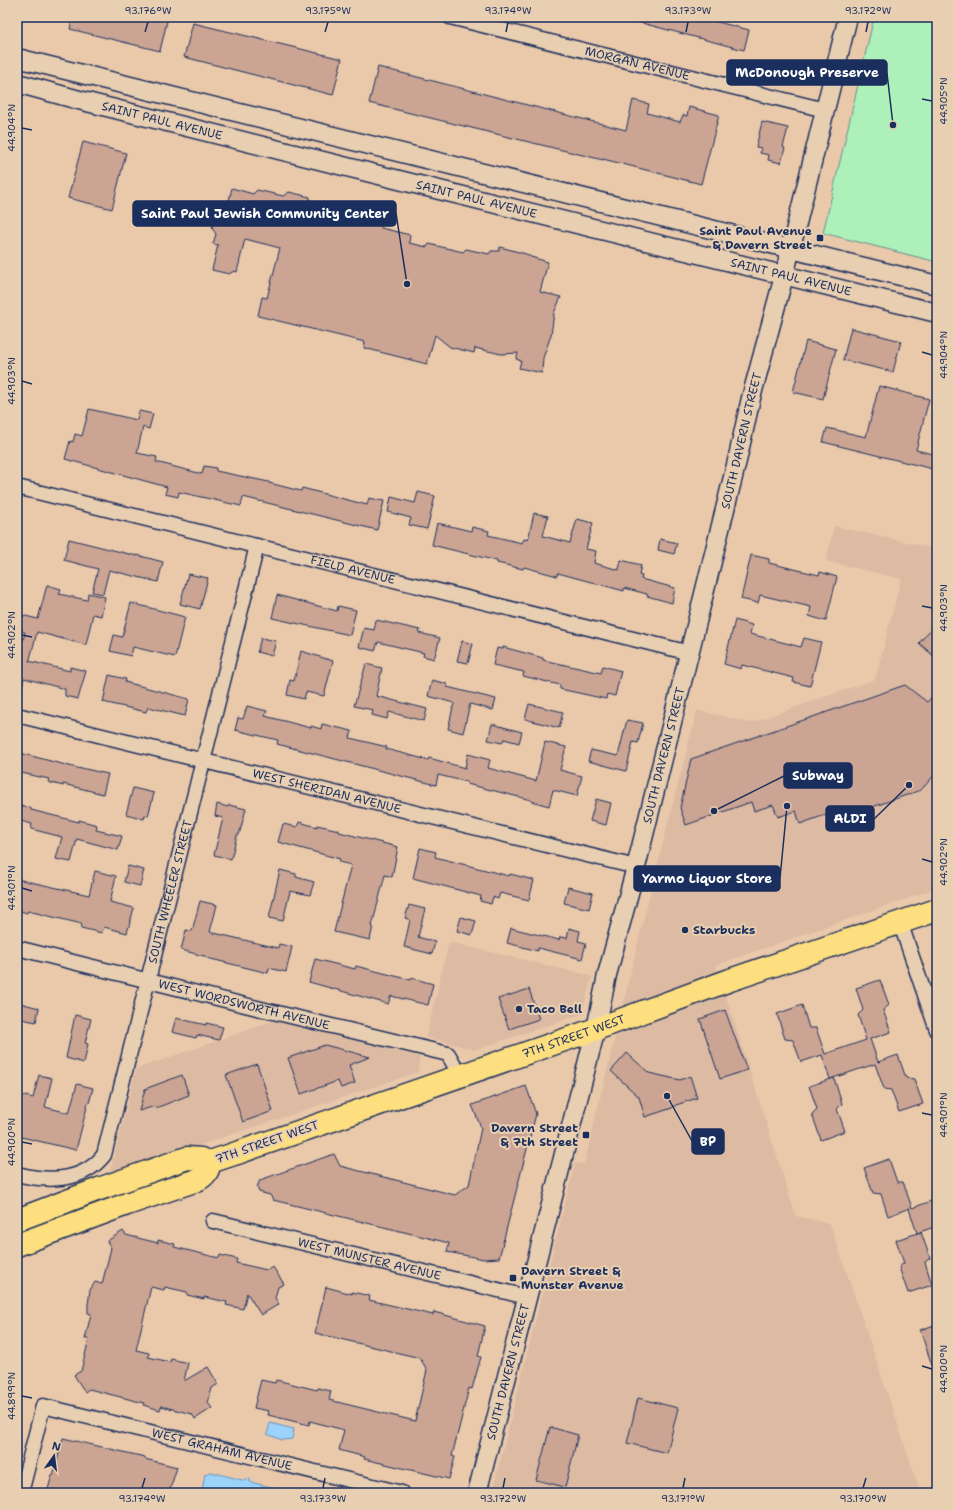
<svg xmlns="http://www.w3.org/2000/svg" width="954" height="1510" font-family="'Shantell Sans',sans-serif">
	<rect width="100%" height="100%" fill="#eac9ab"/>
	<filter id="ink" filterUnits="userSpaceOnUse"><feTurbulence type="fractalNoise" baseFrequency=".025" numOctaves="2"/><feDisplacementMap in="SourceGraphic" scale="8" xChannelSelector="R" yChannelSelector="G"/><feConvolveMatrix kernelMatrix="1 2 1 2 8 2 1 2 1" color-interpolation-filters="sRGB"/></filter>
	<g filter="url(#ink)">
		<!-- built -->
		<g fill="#ddbba3">
			<polygon points="834,526 937,549 937,888 716,965 796,1216 830,1223 921,1493 492,1493 575,1163 584,1164 650,893 697,710 751,723 875,679 901,579 826,561"/>
			<polygon points="449,942 592,976 582,1014 475,1050 426,1037"/>
			<polygon points="276,1020 420,1057 418,1072 109,1176 136,1069"/>
		</g>
		<!-- green -->
		<polygon fill="#adf0ba" stroke="#64908c" points="874,17 937,17 937,262 823,233"/>
		<!-- water -->
		<g fill="#9cd3fb" stroke="#6891bc">
			<polygon points="270,1423 294,1429 292,1439 282,1440 267,1434"/>
			<polygon points="211,1472 246,1481 246,1478 250,1479 250,1482 284,1490 288,1493 202,1493 202,1490 205,1474"/>
		</g>
		<!-- building -->
		<g fill="#cba493" stroke="#1b2f5e">
			<polygon points="73,17 168,17 160,51 70,29"/>
			<polygon points="634,17 698,17 749,30 744,50 634,21"/>
			<polygon points="193,23 342,59 333,95 184,57"/>
			<polygon points="378,67 626,130 633,100 649,104 647,113 680,122 683,115 687,116 689,107 719,115 701,184 603,159 603,160 369,103"/>
			<polygon points="762,122 788,128 783,147 785,148 781,163 768,160 769,155 760,153 761,148 756,147"/>
			<polygon points="83,142 126,153 112,209 68,198"/>
			<polygon points="232,188 253,194 257,190 283,196 289,192 310,197 309,202 325,206 331,220 341,210 344,209 362,213 363,208 384,214 381,228 410,235 409,243 427,247 429,244 463,252 466,249 489,254 491,251 499,251 500,247 526,254 531,257 548,262 540,292 561,297 554,313 551,335 543,358 542,373 519,368 521,361 516,359 518,353 501,354 475,348 474,353 450,347 435,335 427,364 364,348 365,342 258,316 262,297 267,298 280,248 245,239 237,272 234,271 229,274 212,270 218,245 213,244 216,234 212,228 214,222 224,221"/>
			<polygon points="851,328 901,341 893,372 843,360"/>
			<polygon points="806,341 836,349 823,399 793,392"/>
			<polygon points="879,386 929,399 916,450 937,455 937,470 823,442 827,428 866,437"/>
			<polygon points="89,409 137,420 139,411 153,414 149,429 143,427 137,453 157,457 156,462 202,474 204,466 216,468 216,471 269,482 269,483 301,491 302,488 367,505 369,498 384,501 377,530 243,497 241,506 179,492 178,497 165,494 167,487 65,459 70,441 73,442 75,434 82,436"/>
			<polygon points="418,492 435,496 427,529 409,525 411,518 388,512 391,497 415,503"/>
			<polygon points="534,513 548,516 543,536 570,543 577,519 593,523 586,549 596,551 594,563 619,570 621,560 641,565 639,575 642,576 641,579 675,588 672,603 647,596 647,594 624,588 624,591 558,573 557,576 524,567 523,569 497,563 497,561 432,545 437,523 471,531 472,527 489,531 488,535 522,543 524,539 528,540"/>
			<polygon points="69,539 137,556 137,555 163,562 158,582 109,570 103,594 92,592 98,569 64,560"/>
			<polygon points="660,539 677,543 674,554 658,550"/>
			<polygon points="751,555 769,559 769,563 819,575 820,572 837,577 826,621 809,616 811,607 760,595 758,603 741,599"/>
			<polygon points="188,574 208,578 200,609 180,604"/>
			<polygon points="47,585 61,589 59,594 87,600 88,593 105,597 101,616 93,614 86,645 37,632 30,659 29,661 70,671 70,667 86,671 78,699 65,696 65,689 24,678 21,691 17,691 17,655 19,656 25,632 17,630 17,614 38,619"/>
			<polygon points="277,595 337,611 338,606 356,610 350,635 272,618"/>
			<polygon points="131,603 185,617 175,657 133,647 131,656 110,651 114,635 122,637"/>
			<polygon points="376,620 420,630 419,633 440,638 434,659 423,656 424,653 378,642 375,651 359,647 364,628 374,630"/>
			<polygon points="735,620 752,625 750,634 801,647 804,638 821,642 810,686 793,682 794,678 742,665 741,669 724,664"/>
			<polygon points="937,622 937,659 919,643"/>
			<polygon points="261,638 276,641 272,656 257,652"/>
			<polygon points="462,641 473,644 468,663 457,661"/>
			<polygon points="503,647 543,658 543,660 601,673 603,666 621,671 615,696 607,694 606,699 560,689 560,685 523,676 524,672 493,665 497,648 503,649"/>
			<polygon points="301,651 333,661 324,696 306,692 304,699 287,695 290,680 294,681"/>
			<polygon points="366,664 382,668 376,696 427,709 424,721 389,712 387,719 372,715 373,710 354,706"/>
			<polygon points="109,675 126,679 125,682 189,699 185,716 148,707 146,712 103,702"/>
			<polygon points="432,680 447,684 447,687 496,699 493,710 470,704 463,733 448,729 454,703 428,696"/>
			<polygon points="905,685 927,702 937,692 937,772 921,790 835,820 825,815 800,824 796,811 778,817 773,805 754,811 751,802 686,825 680,808 691,759"/>
			<polygon points="529,704 563,712 559,728 525,719"/>
			<polygon points="247,706 267,711 265,716 311,728 311,726 321,729 322,724 352,731 350,738 387,747 386,749 428,760 429,758 465,768 468,754 490,760 488,768 536,781 545,742 566,747 560,770 582,776 577,796 553,790 549,806 531,801 531,800 467,784 467,782 438,775 436,785 277,744 278,740 235,730 238,718 243,719"/>
			<polygon points="627,720 643,723 638,743 633,742 626,771 588,761 591,750 618,756"/>
			<polygon points="492,724 522,732 519,743 504,739 502,743 488,740"/>
			<polygon points="20,753 81,769 81,768 108,774 103,794 63,784 63,786 48,782 49,779 17,772 17,764"/>
			<polygon points="133,788 154,793 148,816 145,815 144,819 126,814"/>
			<polygon points="596,799 611,803 606,825 590,821"/>
			<polygon points="217,804 228,807 229,805 246,809 239,835 237,835 231,859 214,855 223,818 215,816"/>
			<polygon points="17,805 31,808 31,810 79,822 79,820 97,825 96,830 122,836 118,850 77,839 71,862 56,859 62,837 31,829 32,824 17,820"/>
			<polygon points="299,822 317,827 317,825 339,830 339,832 398,847 392,877 385,875 372,926 373,926 370,940 334,932 351,865 339,862 340,859 278,842 283,824 297,827"/>
			<polygon points="420,848 436,852 435,857 509,876 510,874 534,880 529,900 500,893 498,899 493,897 491,904 480,901 481,896 413,878"/>
			<polygon points="128,866 144,870 140,886 124,882"/>
			<polygon points="280,870 296,874 296,877 314,882 310,895 290,891 283,921 269,918"/>
			<polygon points="95,871 116,876 110,902 134,908 127,933 104,927 102,933 81,928 82,924 28,911 27,913 17,910 17,879 89,895"/>
			<polygon points="568,887 593,893 589,909 564,903"/>
			<polygon points="200,901 217,905 210,932 278,948 279,944 292,947 286,972 269,968 268,973 207,958 208,957 181,950 186,930 192,931"/>
			<polygon points="409,905 425,909 418,937 435,942 432,954 404,947 410,920 405,918"/>
			<polygon points="461,917 476,921 472,935 457,931"/>
			<polygon points="511,928 559,940 560,937 567,938 569,928 580,931 578,941 586,943 582,959 538,948 538,951 507,943"/>
			<polygon points="315,959 355,969 356,966 411,980 412,978 433,984 428,1005 391,996 388,1004 309,982"/>
			<polygon points="880,980 889,1005 883,1010 891,1032 870,1039 878,1062 898,1055 906,1078 914,1079 923,1104 899,1112 891,1090 884,1089 875,1064 830,1079 822,1055 801,1062 793,1040 785,1039 777,1014 802,1005 809,1028 816,1028 825,1054 866,1040 858,1015 863,1010 856,988"/>
			<polygon points="529,989 539,1019 509,1029 498,999"/>
			<polygon points="20,1003 39,1008 36,1022 17,1018"/>
			<polygon points="725,1010 747,1070 720,1079 700,1019"/>
			<polygon points="75,1015 91,1019 85,1043 88,1044 84,1063 66,1058"/>
			<polygon points="176,1018 206,1025 206,1023 223,1027 219,1040 197,1035 196,1038 172,1032"/>
			<polygon points="325,1045 370,1057 349,1065 355,1083 341,1088 338,1081 301,1094 288,1058"/>
			<polygon points="627,1053 649,1073 680,1080 690,1076 697,1098 676,1105 672,1108 645,1117 639,1097 611,1071"/>
			<polygon points="257,1064 273,1111 243,1122 226,1075"/>
			<polygon points="39,1075 52,1078 45,1107 69,1113 77,1084 93,1088 89,1103 88,1103 76,1150 17,1136 17,1094 33,1098"/>
			<polygon points="182,1075 189,1095 156,1108 155,1106 139,1111 145,1089"/>
			<polygon points="834,1078 842,1104 837,1109 845,1131 821,1140 812,1114 817,1109 809,1086"/>
			<polygon points="526,1086 536,1114 499,1258 484,1259 447,1252 449,1243 273,1200 270,1195 259,1192 257,1187 260,1180 334,1154 340,1166 455,1195 469,1185 481,1128 472,1105"/>
			<polygon points="889,1159 897,1182 903,1182 912,1208 937,1199 937,1226 917,1233 909,1209 910,1208 888,1216 881,1194 873,1193 864,1168"/>
			<polygon points="123,1231 126,1235 158,1243 158,1240 175,1244 174,1247 219,1258 220,1255 237,1259 236,1263 267,1270 273,1267 284,1284 278,1287 275,1298 279,1304 261,1315 247,1293 243,1309 226,1305 227,1302 204,1297 204,1299 187,1295 187,1292 165,1287 164,1290 151,1287 136,1350 149,1353 148,1357 170,1362 171,1359 188,1363 184,1381 208,1367 218,1384 212,1388 208,1403 212,1408 195,1419 192,1414 161,1406 160,1410 143,1405 144,1403 89,1389 85,1392 74,1375 81,1371 89,1339 85,1339 91,1314 88,1313 88,1305 90,1290 95,1282 102,1284 111,1248 107,1241"/>
			<polygon points="921,1232 930,1258 925,1262 932,1285 908,1293 899,1267 904,1263 896,1240"/>
			<polygon points="326,1287 352,1294 352,1292 370,1296 369,1300 433,1315 434,1312 485,1326 478,1356 481,1357 472,1389 469,1388 452,1456 455,1457 449,1479 364,1459 365,1457 339,1450 344,1430 310,1421 309,1425 268,1415 269,1411 254,1408 261,1380 275,1383 276,1380 317,1390 318,1388 331,1391 329,1400 415,1421 427,1370 420,1358 315,1333"/>
			<polygon points="937,1324 937,1373 935,1374 920,1330"/>
			<polygon points="638,1398 678,1408 667,1453 627,1443"/>
			<polygon points="550,1427 578,1435 565,1487 536,1480"/>
			<polygon points="63,1438 145,1457 145,1459 177,1467 169,1493 47,1493 52,1475 53,1476"/>
		</g>
		<g fill="none" stroke-linecap="round" stroke-linejoin="round">
			<defs>
				<g id="minor">
					<path id="s1" d="M450 17 825 110"/>
					<path id="s2" d="M17 487 690 653"/>
					<path id="s3" d="M17 715 636 867"/>
					<polyline points="900,922 937,1030"/>
					<path id="s4" d="M17 948 261 1009 448 1054 460 1075"/>
					<path id="s5" d="M17 1174C48 1182 83 1182 104 1155L257 546"/>
					<path id="s6" d="M213 1221 527 1297"/>
					<path id="s7" d="M21 1493 43 1406 402 1493"/>
				</g>
				<g id="tertiary">
					<polyline points="17,58 937,285"/>
					<path id="s8" d="M17 83 79 100 407 182 937 313"/>
					<path id="s9" d="M477 1493 596 1029 607 975 636 867 737 461 751 398 784 276 848 17"/>
				</g>
				<g id="primary">
					<path id="s10" d="M237 1153 596 1029 730 980 937 910"/>
				</g>
				<g id="motorway">
					<polyline points="210,1162 237,1153"/>
					<polyline points="17,1220 99,1189 187,1158 201,1159 210,1162"/>
					<path d="M17 1245 127 1204 197 1180C205 1176 208 1172 210 1162"/>
				</g>
			</defs>
			<!-- minor casing -->
			<use href="#minor" stroke="#1b2f5e" stroke-width="17"/>
			<!-- tertiary casing -->
			<use href="#tertiary" stroke="#1b2f5e" stroke-width="21"/>
			<!-- primary casing -->
			<use href="#primary" stroke="#1b2f5e" stroke-width="25"/>
			<!-- motorway casing -->
			<use href="#motorway" stroke="#1b2f5e" stroke-width="25"/>
			<!-- minor -->
			<use href="#minor" stroke="#e9cfb1" stroke-width="14"/>
			<!-- tertiary -->
			<use href="#tertiary" stroke="#e9cfb1" stroke-width="18"/>
			<!-- primary -->
			<use href="#primary" stroke="#fedf80" stroke-width="22"/>
			<!-- motorway -->
			<use href="#motorway" stroke="#fedf80" stroke-width="22"/>
		</g>
	</g>
	<!-- ticks -->
	<path fill="none" stroke="#1b2f5e" stroke-width="1.5" d="M145 32 148 22M325 32 328 22M506 32 508 22M686 32 688 22M866 32 868 22M922 99 932 101M22 128 32 130M922 352 932 355M22 381 32 384M922 606 932 608M22 635 32 637M922 859 932 862M22 888 32 891M922 1113 932 1115M22 1142 32 1144M922 1366 932 1369M22 1396 32 1398M142 1488 145 1478M323 1488 325 1478M503 1488 505 1478M683 1488 685 1478M863 1488 866 1478"/>
	<!-- markers -->
	<g fill="#1b2f5e" stroke="#e9cfb1" stroke-width="1.5">
		<rect x="816" y="234" width="8" height="8" rx="2"/>
		<circle cx="685" cy="930" r="4"/>
		<circle cx="519" cy="1009" r="4"/>
		<rect x="582" y="1131" width="8" height="8" rx="2"/>
		<rect x="509" y="1274" width="8" height="8" rx="2"/>
	</g>
	<g text-anchor="middle" stroke-width="4" stroke-linejoin="round" paint-order="stroke">
		<!-- street labels -->
		<g font-size="12" fill="#1b2f5e" stroke="#e9cfb1">
			<text dy="4" stroke="none"><textPath href="#s1" startOffset="193">MORGAN AVENUE</textPath></text>
			<text dy="4" stroke="none"><textPath href="#s8" startOffset="150">SAINT PAUL AVENUE</textPath></text>
			<text dy="4" stroke="none"><textPath href="#s8" startOffset="474">SAINT PAUL AVENUE</textPath></text>
			<text dy="4" stroke="none"><textPath href="#s8" startOffset="798">SAINT PAUL AVENUE</textPath></text>
			<text dy="4" stroke="none"><textPath href="#s9" startOffset="1085">SOUTH DAVERN STREET</textPath></text>
			<text dy="4" stroke="none"><textPath href="#s2" startOffset="346">FIELD AVENUE</textPath></text>
			<text dy="4" stroke="none"><textPath href="#s9" startOffset="761">SOUTH DAVERN STREET</textPath></text>
			<text dy="4" stroke="none"><textPath href="#s3" startOffset="319">WEST SHERIDAN AVENUE</textPath></text>
			<text dy="4" stroke="none"><textPath href="#s5" startOffset="366">SOUTH WHEELER STREET</textPath></text>
			<text dy="4" stroke="none"><textPath href="#s4" startOffset="234">WEST WORDSWORTH AVENUE</textPath></text>
			<text dy="4" stroke="none"><textPath href="#s10" startOffset="356">7TH STREET WEST</textPath></text>
			<text transform="translate(267 1142) rotate(-19)" y="4">7TH STREET WEST</text>
			<text dy="4" stroke="none"><textPath href="#s6" startOffset="161">WEST MUNSTER AVENUE</textPath></text>
			<text dy="4" stroke="none"><textPath href="#s9" startOffset="125">SOUTH DAVERN STREET</textPath></text>
			<text dy="4" stroke="none"><textPath href="#s7" startOffset="274">WEST GRAHAM AVENUE</textPath></text>
		</g>
		<!-- poi labels -->
		<g font-size="12" font-weight="bold" fill="#1b2f5e" stroke="#e9cfb1" text-anchor="start">
			<text x="812" y="235" text-anchor="end">Saint Paul Avenue<tspan x="812" dy="14">&amp; Davern Street</tspan></text>
			<text x="693" y="934">Starbucks</text>
			<text x="527" y="1013">Taco Bell</text>
			<text x="578" y="1132" text-anchor="end">Davern Street<tspan x="578" dy="14">&amp; 7th Street</tspan></text>
			<text x="521" y="1275">Davern Street &amp;<tspan x="521" dy="14">Munster Avenue</tspan></text>
		</g>
	</g>
	<!-- callouts -->
	<path fill="none" stroke="#1b2f5e" stroke-width="1.5" d="M893 125L887 73M407 284L396 213M714 811L784 776M909 785L874 819M787 806L780 878M667 1096L692 1141"/>
	<g fill="#1b2f5e" stroke="#e9cfb1" stroke-width="1.5">
		<circle cx="893" cy="125" r="4"/>
		<circle cx="407" cy="284" r="4"/>
		<circle cx="714" cy="811" r="4"/>
		<circle cx="909" cy="785" r="4"/>
		<circle cx="787" cy="806" r="4"/>
		<circle cx="667" cy="1096" r="4"/>
	</g>
	<g fill="#1b2f5e" stroke="#1b2f5e" stroke-width="1.5">
		<rect x="727" y="60" width="160" height="25" rx="4"/>
		<rect x="133" y="201" width="263" height="25" rx="4"/>
		<rect x="784" y="763" width="68" height="25" rx="4"/>
		<rect x="826" y="806" width="48" height="25" rx="4"/>
		<rect x="634" y="866" width="146" height="25" rx="4"/>
		<rect x="692" y="1129" width="32" height="25" rx="4"/>
	</g>
	<g font-size="13" text-anchor="middle" font-weight="bold" fill="#fff">
		<text x="807" y="77">McDonough Preserve</text>
		<text x="265" y="218">Saint Paul Jewish Community Center</text>
		<text x="818" y="780">Subway</text>
		<text x="850" y="823">ALDI</text>
		<text x="707" y="883">Yarmo Liquor Store</text>
		<text x="708" y="1146">BP</text>
	</g>
	<!-- margin -->
	<rect width="954" height="1510" fill="none" stroke="#e9cfb1" stroke-width="44"/>
	<!-- north arrow -->
	<g transform="translate(54 1456) rotate(14)" stroke="#e9cfb1" stroke-width="3" paint-order="stroke">
	<path d="M0-3L7 15L0 10L-7 15Z" fill="#1b2f5e"/>
	<text y="-6" font-size="11" font-weight="bold" text-anchor="middle" fill="#1b2f5e">N</text>
	</g>
	<rect x="22" y="22" width="910" height="1466" fill="none" stroke="#1b2f5e" stroke-width="1.5"/>
	<g font-size="10" text-anchor="middle" fill="#1b2f5e">
		<text x="148" y="14">93.176°W</text>
		<text x="328" y="14">93.175°W</text>
		<text x="508" y="14">93.174°W</text>
		<text x="688" y="14">93.173°W</text>
		<text x="868" y="14">93.172°W</text>
		<text transform="translate(943 101) rotate(-90)" y="4">44.905°N</text>
		<text transform="translate(11 128) rotate(-90)" y="4">44.904°N</text>
		<text transform="translate(943 355) rotate(-90)" y="4">44.904°N</text>
		<text transform="translate(11 381) rotate(-90)" y="4">44.903°N</text>
		<text transform="translate(943 608) rotate(-90)" y="4">44.903°N</text>
		<text transform="translate(11 635) rotate(-90)" y="4">44.902°N</text>
		<text transform="translate(943 862) rotate(-90)" y="4">44.902°N</text>
		<text transform="translate(11 888) rotate(-90)" y="4">44.901°N</text>
		<text transform="translate(943 1115) rotate(-90)" y="4">44.901°N</text>
		<text transform="translate(11 1142) rotate(-90)" y="4">44.900°N</text>
		<text transform="translate(943 1369) rotate(-90)" y="4">44.900°N</text>
		<text transform="translate(11 1396) rotate(-90)" y="4">44.899°N</text>
		<text x="142" y="1502">93.174°W</text>
		<text x="323" y="1502">93.173°W</text>
		<text x="503" y="1502">93.172°W</text>
		<text x="683" y="1502">93.171°W</text>
		<text x="863" y="1502">93.170°W</text>
	</g>
</svg>
